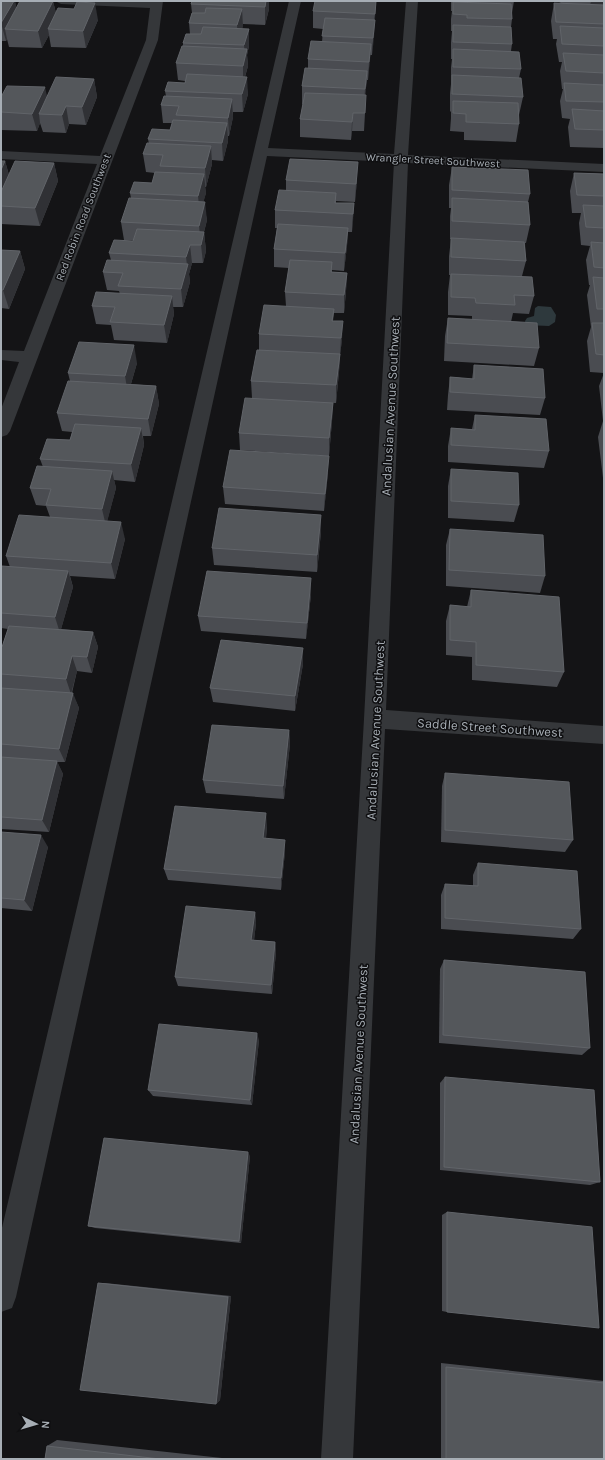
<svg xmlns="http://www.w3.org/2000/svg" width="605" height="1460" font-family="Karla,sans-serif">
	<rect width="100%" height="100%" fill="#141416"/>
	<!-- water -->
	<polygon fill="#2e393d" points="538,306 551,307 556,315 555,322 549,326 526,325 525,321 527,318 534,316 535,308"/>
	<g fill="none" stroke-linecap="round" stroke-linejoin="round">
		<!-- minor -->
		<g fill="#35373a" fill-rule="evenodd">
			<polygon points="55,1 163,1 158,40 10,431 7,435 1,437 1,409 19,362 1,360 1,350 24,351 97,164 1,159 1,151 100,156 146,40 150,8 61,4"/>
			<polygon points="289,1 301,1 268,148 394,154 406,1 418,1 408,155 604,164 604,172 408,163 386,710 604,726 604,744 385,729 353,1459 321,1459 364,719 394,162 267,156 16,1297 12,1308 1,1312 1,1232"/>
		</g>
	</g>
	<!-- wall -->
	<g fill="#4a4c51">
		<polygon points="1,1 15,1 16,8 53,1 56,13 98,20 86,48 51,47 49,35 42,48 9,47 7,39 6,41 1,41"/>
		<polygon points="269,1 269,9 265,25 243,24 242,29 249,29 249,46 247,55 248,66 245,77 248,94 243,112 233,112 233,117 229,136 228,136 228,141 223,161 212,160 212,164 206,187 205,187 206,193 203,202 207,220 204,232 206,251 203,263 192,263 189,274 190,282 183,307 173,307 174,314 167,343 114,340 111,325 96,324 92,306 120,294 119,291 107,290 103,272 111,260 109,253 133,241 134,240 124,240 121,222 131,198 130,193 152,183 155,173 146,172 143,154 149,144 148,139 170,130 172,123 163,123 161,105 166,96 165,91 185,83 185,81 178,80 176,63 183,46 183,43 190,34 189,23 192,13 191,4"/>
		<polygon points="376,1 372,55 370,55 368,80 367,80 365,95 365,113 364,131 352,131 351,140 300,137 300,119 303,104 302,104 302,86 308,68 308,59 322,42 323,29 313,28 313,11"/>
		<polygon points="451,1 514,1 512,13 512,19 511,27 512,44 511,51 521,69 519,78 523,97 519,115 518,114 519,124 516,142 464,140 464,132 450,131 451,118 451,112 450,111 450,93 451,84 451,67 452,59 451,59 451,42 452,31 451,31 451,19 452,11 451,11"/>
		<polygon points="557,1 604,1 604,148 570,147 568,127 570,119 562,118 560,101 563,89 562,89 560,71 562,62 559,62 556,44 557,39 553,39 551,21 554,3 563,4"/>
		<polygon points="94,79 97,97 86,125 69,124 66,133 43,132 40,123 37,131 1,130 1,90 2,95 47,97"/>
		<polygon points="5,161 9,175 54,163 58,181 40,226 1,224 1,206"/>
		<polygon points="452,167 530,194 528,202 530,225 526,243 525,243 526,261 522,276 534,296 529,314 513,313 511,322 539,348 534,366 444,361 445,336 448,318 472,320 472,316 448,315 448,292 450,275 449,275 449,256 451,239 450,239 450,216 451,208 449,208 449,185"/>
		<polygon points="574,173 604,174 604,478 603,478 598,437 603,421 599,386 604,373 590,372 587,341 591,327 587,295 590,285 589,285 586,260 590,246 581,245 579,223 581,213 572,213 570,191"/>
		<polygon points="286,180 357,180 355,202 336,201 336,203 354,203 352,232 348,232 347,246 344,271 332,270 332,272 347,273 346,291 344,313 334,313 333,321 342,339 340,356 339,372 336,403 333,403 332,421 329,456 240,450 239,433 252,398 251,381 259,350 259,334 286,306 285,292 289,268 274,267 274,249 277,228 275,228 275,210 286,190"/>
		<polygon points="1,250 20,251 25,269 9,309 1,308"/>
		<polygon points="137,363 131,384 156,386 159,404 151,436 143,436 144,445 135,482 114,480 116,488 107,521 125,539 115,579 70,576 73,587 61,629 93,632 98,647 92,673 77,671 72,693 79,708 65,762 57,762 63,774 49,832 1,829 1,647 2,647 8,629 1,628 1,570 10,567 6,556 50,517 46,506 36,505 30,488 43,467 40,459 70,440 72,432 62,431 57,413 70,381 68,373"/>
		<polygon points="474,365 545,398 540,415 447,410 448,395 450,377 472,379"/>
		<polygon points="475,415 549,451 544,468 448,462 448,446 451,428 472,429"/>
		<polygon points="451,469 519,505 514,522 448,518 448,486"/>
		<polygon points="328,473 324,511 225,504 223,487"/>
		<polygon points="450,529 545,576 540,593 446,586 446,545"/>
		<polygon points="321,532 317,572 214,565 212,548"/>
		<polygon points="471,590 564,672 557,687 472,680 472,657 446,655 446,621 450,605 467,607"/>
		<polygon points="311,595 306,639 201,631 198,616"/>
		<polygon points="303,664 295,711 213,702 210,688"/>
		<polygon points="289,730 290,744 284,799 206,793 203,780"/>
		<polygon points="445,773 573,840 565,852 441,842 442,786"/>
		<polygon points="267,826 266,838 285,852 281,890 168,880 164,869"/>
		<polygon points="1,832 48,847 32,911 1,908"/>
		<polygon points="478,863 581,929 573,939 441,929 441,895 445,884 473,886 473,875"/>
		<polygon points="255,912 256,923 254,940 275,942 276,952 272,994 178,986 175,977"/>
		<polygon points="444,960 590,1048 582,1055 439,1043 440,969"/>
		<polygon points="259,1040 252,1105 153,1096 148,1090"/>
		<polygon points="445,1077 600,1182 590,1185 440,1170 440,1083"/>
		<polygon points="250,1156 241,1243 95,1228 88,1226"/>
		<polygon points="447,1212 447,1312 442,1311 442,1215"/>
		<polygon points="98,1283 105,1283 231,1296 220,1400 216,1404"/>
		<polygon points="441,1363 604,1381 604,1459 441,1459"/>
		<polygon points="57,1440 222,1458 221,1459 45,1459 47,1446"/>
	</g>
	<!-- shaded-wall -->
	<g fill="#303135">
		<polygon points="14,1 15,1 18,17 5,29 7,39 6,41 1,23"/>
		<polygon points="53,1 57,18 48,29 49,35 42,48 38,31"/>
		<polygon points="266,1 269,1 269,9 265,25 265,7"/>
		<polygon points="376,1 374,38 372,55 375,14"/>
		<polygon points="591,1 604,1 604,7 588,15"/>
		<polygon points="95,3 98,20 86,48 83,31"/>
		<polygon points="242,9 243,26 238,43 237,25"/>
		<polygon points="249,29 249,46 247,55 248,66 243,83 243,66 245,56 244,45"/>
		<polygon points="371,44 370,61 368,80 369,62"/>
		<polygon points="367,71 366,88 364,106 365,89"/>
		<polygon points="247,77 248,94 243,112 242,94"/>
		<polygon points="94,79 97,97 86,125 82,107"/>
		<polygon points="45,87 49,105 39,114 40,123 37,131 32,114"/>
		<polygon points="232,99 233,117 229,136 228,118"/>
		<polygon points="66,106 69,124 66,133 62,115"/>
		<polygon points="353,113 352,131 351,140 352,122"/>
		<polygon points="227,123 228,141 223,161 222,143"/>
		<polygon points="211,146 212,164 206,187 205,168"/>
		<polygon points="5,161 10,179 1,199 1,170"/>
		<polygon points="358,162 357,180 355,202 356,184"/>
		<polygon points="54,163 58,181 40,226 35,208"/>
		<polygon points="204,174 206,193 200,215 198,196"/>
		<polygon points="205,202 207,220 201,244 199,226"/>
		<polygon points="354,203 353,222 352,232 353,214"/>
		<polygon points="348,228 347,246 344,271 345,253"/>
		<polygon points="204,232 206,251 203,263 201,245"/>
		<polygon points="190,245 192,263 189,274 190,282 183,307 181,289 187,265 186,257"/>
		<polygon points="20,251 25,269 9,309 3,290"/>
		<polygon points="347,273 346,291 344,313 344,295"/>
		<polygon points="172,296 174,314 167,343 164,325"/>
		<polygon points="343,321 342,339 340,356 341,338"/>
		<polygon points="134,345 137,363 128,394 125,376"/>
		<polygon points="340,354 339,372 336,403 336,385"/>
		<polygon points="156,386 159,404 151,436 148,419"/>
		<polygon points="333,403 332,421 329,456 329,438"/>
		<polygon points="141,428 144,445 135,482 131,464"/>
		<polygon points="329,456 328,473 324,511 325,494"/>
		<polygon points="112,471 116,488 106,526 102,509"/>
		<polygon points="321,515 321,532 317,572 317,555"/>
		<polygon points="121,522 125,539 115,579 111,563"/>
		<polygon points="68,571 73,587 60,633 55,617"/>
		<polygon points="311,578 311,595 306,639 307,623"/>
		<polygon points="93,632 98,647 92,673 87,657"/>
		<polygon points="303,648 303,664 295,711 295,696"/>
		<polygon points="72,656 77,671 71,694 66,679"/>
		<polygon points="73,693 79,708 65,762 59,749"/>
		<polygon points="289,730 290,744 284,799 283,786"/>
		<polygon points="57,761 63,774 49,832 42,820"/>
		<polygon points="266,813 267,826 265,850 263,838"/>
		<polygon points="41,835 48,847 32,911 24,900"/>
		<polygon points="285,840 285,852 281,890 281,878"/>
		<polygon points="255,912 256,923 253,950 251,940"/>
		<polygon points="275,942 276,952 272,994 271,985"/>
		<polygon points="257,1033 259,1040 252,1105 250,1100"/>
		<polygon points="248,1152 250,1156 241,1243 239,1241"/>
		<polygon points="231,1296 220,1400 216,1404 228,1297"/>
	</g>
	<!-- building -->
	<g fill="#54575b" stroke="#616469">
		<polygon points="1,1 14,1 1,23"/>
		<polygon points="20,1 53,1 38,31 5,29"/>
		<polygon points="192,1 266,1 265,7 191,4"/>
		<polygon points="315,1 376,1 375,14 313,11"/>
		<polygon points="77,2 95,3 83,31 48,29 58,8 74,9"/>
		<polygon points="453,2 511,4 512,19 467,18 467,15 453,14"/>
		<polygon points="554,3 604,5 604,24 556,22"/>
		<polygon points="206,8 242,9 237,25 189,23 192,13 205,13"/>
		<polygon points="325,18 375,20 373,38 322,36"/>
		<polygon points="453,25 511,27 512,44 453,42"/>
		<polygon points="560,26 604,28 604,46 562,44"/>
		<polygon points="203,27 249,29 244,45 183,43 186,34 201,34"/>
		<polygon points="311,41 371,44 369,62 308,59"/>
		<polygon points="182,46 247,49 243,66 176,63"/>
		<polygon points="453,49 519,52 521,69 453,67"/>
		<polygon points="563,53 604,55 604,73 566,71"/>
		<polygon points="305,68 367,71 365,89 302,86"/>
		<polygon points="187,74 247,77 242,94 165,91 168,82 185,83"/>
		<polygon points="452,75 521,78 523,97 452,94"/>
		<polygon points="56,77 94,79 82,107 66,106 62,115 39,114"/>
		<polygon points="564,83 604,85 604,102 566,101"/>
		<polygon points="7,86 45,87 32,114 1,112 1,97"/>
		<polygon points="305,93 366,95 365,113 353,113 352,122 300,119"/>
		<polygon points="164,96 232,99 228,118 176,115 179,106 161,105"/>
		<polygon points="453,101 518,103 519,124 466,122 466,114 453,113"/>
		<polygon points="572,109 604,111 604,130 575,129"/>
		<polygon points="173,120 227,123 222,143 148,139 152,129 170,130"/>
		<polygon points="147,143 211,146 205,168 160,166 163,155 143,154"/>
		<polygon points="290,159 358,162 356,184 286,180"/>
		<polygon points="1,161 5,161 1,170"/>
		<polygon points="15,161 54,163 35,208 1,206 1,192"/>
		<polygon points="452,167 528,170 530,194 452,190"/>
		<polygon points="155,172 204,174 198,196 130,193 134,182 152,183"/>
		<polygon points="574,173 604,174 604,196 577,195"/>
		<polygon points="279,190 336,193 335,203 354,203 353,214 275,210"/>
		<polygon points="129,198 205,202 199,226 121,222"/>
		<polygon points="452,198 528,202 530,225 452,221"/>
		<polygon points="583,205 604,206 604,228 586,227"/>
		<polygon points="278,224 348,228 345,253 274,249"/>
		<polygon points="137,229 204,232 201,245 190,245 186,257 109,253 114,240 133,241"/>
		<polygon points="451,238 524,242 526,261 451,257"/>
		<polygon points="591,242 604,243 604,268 594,267"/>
		<polygon points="1,250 20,251 3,290 1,290"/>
		<polygon points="107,260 188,264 181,289 118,286 123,273 103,272"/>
		<polygon points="290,260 332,262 331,272 347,273 344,295 285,292"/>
		<polygon points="451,274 532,277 534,296 514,295 515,305 476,303 475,298 451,297"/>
		<polygon points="593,277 604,278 604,309 597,309"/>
		<polygon points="96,292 172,296 164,325 110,322 115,307 92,306"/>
		<polygon points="264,305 334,309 332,321 343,321 341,338 259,334"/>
		<polygon points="448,318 537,323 539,348 447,343"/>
		<polygon points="592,323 604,323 604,355 596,354"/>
		<polygon points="79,342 134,345 125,376 68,373"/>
		<polygon points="257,350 340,354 336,385 251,381"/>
		<polygon points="474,365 543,369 545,398 450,392 450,377 474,379"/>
		<polygon points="68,381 156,386 148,419 57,413"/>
		<polygon points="245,398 333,403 329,438 239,433"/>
		<polygon points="475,415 546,419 549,451 451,445 451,428 475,430"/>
		<polygon points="75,424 141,428 131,464 40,459 47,439 70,440"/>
		<polygon points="230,450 329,456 325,494 223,487"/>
		<polygon points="37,466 112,471 102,509 46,505 51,489 30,488"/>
		<polygon points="451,469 518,473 519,505 451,501"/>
		<polygon points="219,508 321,515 317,555 212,548"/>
		<polygon points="19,515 121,522 111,563 6,556"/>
		<polygon points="450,529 543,535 545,576 449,570"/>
		<polygon points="2,566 68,571 55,617 1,613 1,570"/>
		<polygon points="207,571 311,578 307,623 198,616"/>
		<polygon points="471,590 559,597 564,672 476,665 476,642 450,640 450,605 471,607"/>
		<polygon points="9,626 93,632 87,657 72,656 66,679 1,674 1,647 2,647"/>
		<polygon points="221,640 303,648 295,696 210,688"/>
		<polygon points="1,688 73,693 59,749 1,744"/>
		<polygon points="212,725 289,730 283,786 203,780"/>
		<polygon points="1,757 57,761 42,820 1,817"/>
		<polygon points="445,773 569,782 573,840 445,830"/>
		<polygon points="175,806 266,813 263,838 285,840 281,878 164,869"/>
		<polygon points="1,832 41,835 24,900 1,898"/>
		<polygon points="478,863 577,871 581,929 445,918 445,884 478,886"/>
		<polygon points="186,906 255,912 251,940 275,942 271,985 175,977"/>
		<polygon points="444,960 585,972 590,1048 443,1035"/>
		<polygon points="159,1024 257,1033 250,1100 148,1090"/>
		<polygon points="445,1077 594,1090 600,1182 444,1167"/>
		<polygon points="104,1138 248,1152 239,1241 88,1226"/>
		<polygon points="447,1212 592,1227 599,1328 447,1312"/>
		<polygon points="98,1283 228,1297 216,1404 80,1390"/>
		<polygon points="446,1367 604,1383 604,1459 446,1459"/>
		<polygon points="47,1446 160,1459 45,1459"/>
	</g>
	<g text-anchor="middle" stroke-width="3" stroke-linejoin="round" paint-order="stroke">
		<!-- far-street labels -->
		<g font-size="11" fill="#a7aeb5" stroke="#0f0f11">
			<text transform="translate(433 160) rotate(3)" y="4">Wrangler Street Southwest</text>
			<text transform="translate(83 217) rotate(-69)" y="4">Red Robin Road Southwest</text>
		</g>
		<!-- street labels -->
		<g font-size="13" fill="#a7aeb5" stroke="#0f0f11">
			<text transform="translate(390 406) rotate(-87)" y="5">Andalusian Avenue Southwest</text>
			<text transform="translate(490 727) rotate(4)" y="5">Saddle Street Southwest</text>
			<text transform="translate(375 730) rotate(-87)" y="5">Andalusian Avenue Southwest</text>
			<text transform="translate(358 1054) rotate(-87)" y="5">Andalusian Avenue Southwest</text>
		</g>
	</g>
	<!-- border -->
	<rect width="605" height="1460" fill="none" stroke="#a7aeb5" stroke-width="4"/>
	<!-- north arrow -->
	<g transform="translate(36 1424) rotate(95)" stroke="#0f0f11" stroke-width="3" paint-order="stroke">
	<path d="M0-3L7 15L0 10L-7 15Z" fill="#a7aeb5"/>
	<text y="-6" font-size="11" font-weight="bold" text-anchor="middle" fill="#a7aeb5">N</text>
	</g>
</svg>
